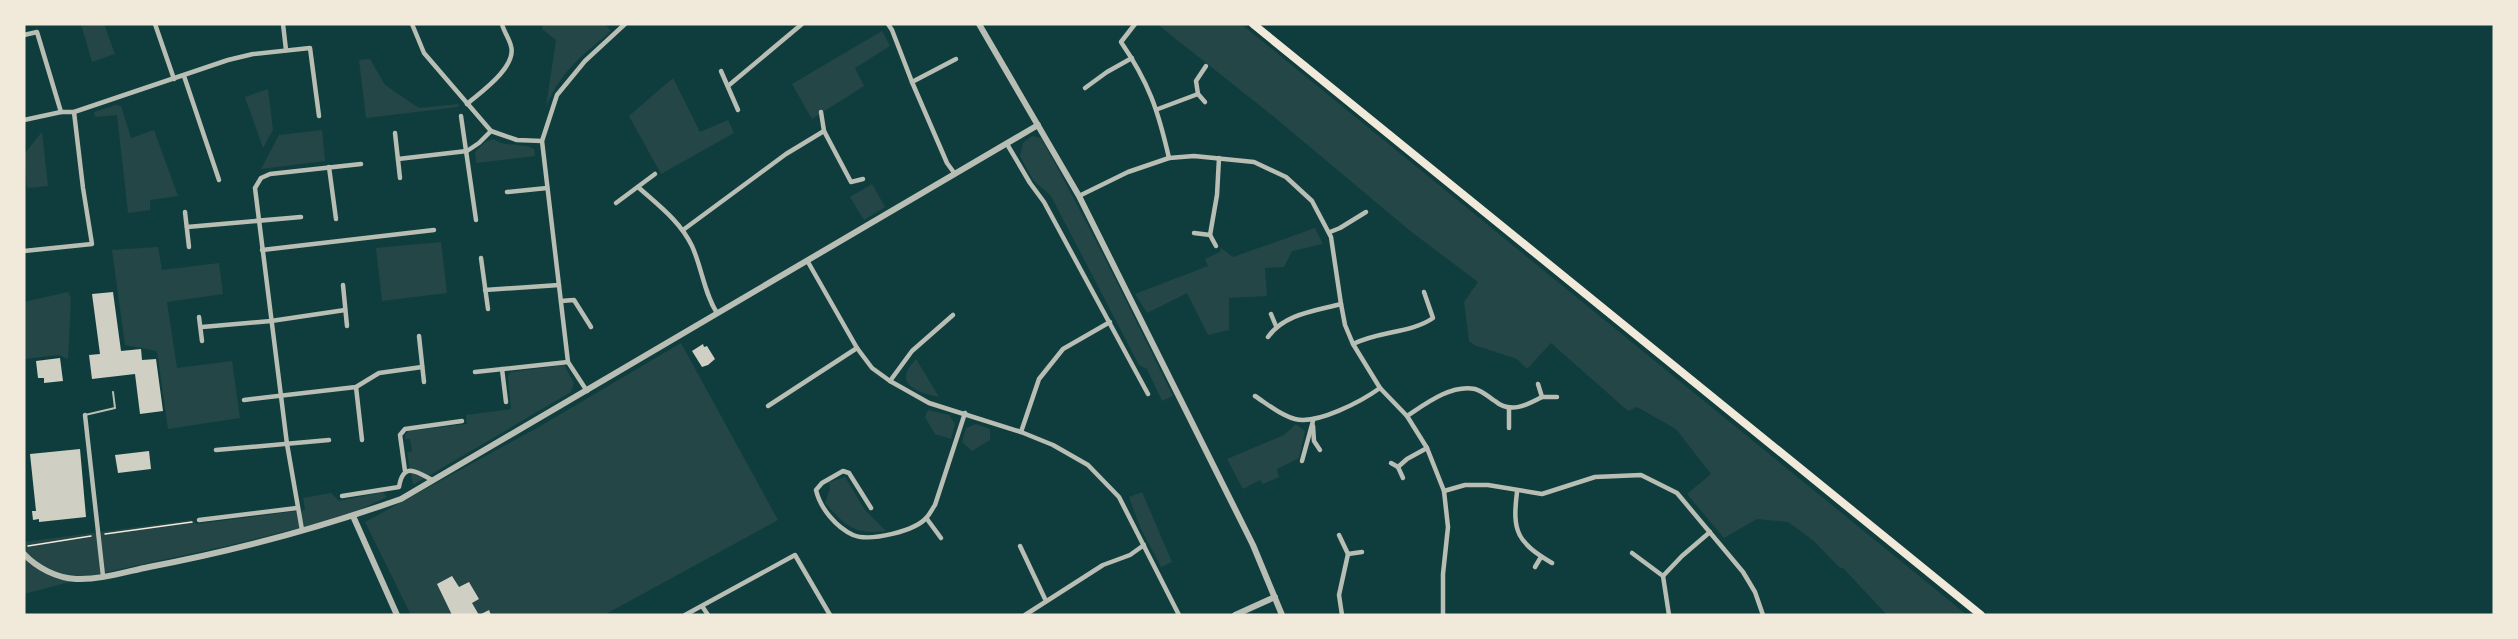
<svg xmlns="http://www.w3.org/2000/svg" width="2518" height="639" font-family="Lora,serif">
	<rect width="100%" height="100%" fill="#0f3d3e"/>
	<!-- green -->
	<g fill="#244646">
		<polygon points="81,24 104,24 115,54 92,62"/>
		<path d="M543 24H605L611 31C581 57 562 69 546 107L556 40 542 29Z"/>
		<polygon points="1157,24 1241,24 1967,615 1887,615 1843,568 1840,568 1814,541 1788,522 1757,519 1724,538 1687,494 1711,474 1676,429 1637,407 1628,411 1551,343 1527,369 1517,359 1474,345 1469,341 1464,302 1478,282 1409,230 1273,116"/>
		<polygon points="882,31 890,46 855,68 864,86 812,119 792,84"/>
		<polygon points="370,59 385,85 419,108 459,104 458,107 366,118 359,60"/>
		<polygon points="673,78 700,132 728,120 734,133 661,174 629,116"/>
		<polygon points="268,89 273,130 263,148 245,97"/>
		<polygon points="116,105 121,106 131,138 154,130 178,196 150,200 150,210 128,213 117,115 95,117 94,112"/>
		<polygon points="322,130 325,161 261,169 279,135"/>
		<polygon points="42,132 48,186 27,188 24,154"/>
		<path d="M1032 136 1041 138C1088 222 1130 309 1173 396L1162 401 1147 369 1139 365 1051 196 1033 180 1020 156 1023 143Z"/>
		<path d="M493 139C506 148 522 142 534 149L535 156 476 163 475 152 485 142Z"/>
		<polygon points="872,184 885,207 864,220 850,197"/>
		<polygon points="1315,228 1323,244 1292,251 1284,267 1265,268 1267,296 1229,298 1229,330 1208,335 1187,293 1147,313 1135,294 1208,266 1205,259 1220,252 1221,248 1233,257"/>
		<polygon points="441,242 447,293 382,301 376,248"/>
		<polygon points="158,247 162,270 219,263 223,294 167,302 177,368 232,361 240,418 168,429 157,351 125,345 112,250"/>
		<polygon points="68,292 71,298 68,359 59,355 24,359 24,302"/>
		<polygon points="681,343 778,520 604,615 411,615 365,522 537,428"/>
		<path d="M916 359 939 397C928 395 900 388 907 372 908 368 913 363 916 359Z"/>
		<polygon points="564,365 574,383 571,392 413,485 407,453 412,451 410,439 405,439 405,435 409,431 467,424 466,415 511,409 508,376 511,372"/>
		<polygon points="928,410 949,415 955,424 951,439 935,434 925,417"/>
		<polygon points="976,424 990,429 990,440 972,451 962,442 966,428"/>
		<polygon points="1296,424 1305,431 1299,458 1277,469 1279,477 1263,484 1260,480 1243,489 1227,459 1284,435"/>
		<path d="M845 477 865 510 886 531C854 535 846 526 825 503L830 489 829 482Z"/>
		<polygon points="383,492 387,497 346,516 231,545 107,572 24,594 24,542 191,520 197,524 305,510 303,498 331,493 339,501"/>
		<polygon points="1142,492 1172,562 1161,567 1140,527 1129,497"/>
	</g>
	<!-- building -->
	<g fill="#cfcfc3">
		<polygon points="113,292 121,351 141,349 142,360 156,359 163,411 140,414 135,374 92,379 89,355 100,354 92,294"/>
		<polygon points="703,344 704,347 707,346 715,359 708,365 702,367 692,351"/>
		<polygon points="60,358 63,381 44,383 44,378 38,378 36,361"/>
		<polygon points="80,449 86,517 39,522 39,519 33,520 32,511 36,511 30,454"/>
		<polygon points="149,451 151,469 118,473 115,455"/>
		<polygon points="452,576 459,587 469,582 479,599 472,603 479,615 489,610 491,615 452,615 437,584"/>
	</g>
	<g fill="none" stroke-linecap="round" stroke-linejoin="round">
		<!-- path -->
		<g stroke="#f1e9da" stroke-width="1.5">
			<polyline points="105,534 192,522"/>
			<polyline points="28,546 91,536"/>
		</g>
		<!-- service -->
		<polyline stroke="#b8beb3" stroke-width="2" points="85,415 115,408 113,392"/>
		<!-- minor -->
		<g stroke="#b8beb3" stroke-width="4.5">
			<polyline points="155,24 174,79"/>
			<polyline points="283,24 286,50"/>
			<polyline points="412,24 424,53 491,131 517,140 542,141"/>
			<polyline points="888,24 892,30 912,82 947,163 955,174"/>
			<path d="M1135 24 1121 42C1149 83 1158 110 1169 158"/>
			<polyline points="24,35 37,32 61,112"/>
			<polyline points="721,71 738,110"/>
			<polyline points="184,76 219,180"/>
			<polyline points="912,82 956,59"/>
			<polyline points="728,86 802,24"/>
			<polyline points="1085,88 1107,72 1132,58"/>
			<polyline points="1205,102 1198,94 1196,81 1206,66"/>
			<path d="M467 104C481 92 517 67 511 46 509 38 504 32 502 24"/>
			<polyline points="1158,109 1198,94"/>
			<polyline points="821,112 824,131 851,182 863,179"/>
			<polyline points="461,116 476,220"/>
			<polyline points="24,120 61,112 74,112 228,60 253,54 310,48 319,116"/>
			<polyline points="395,133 400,178"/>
			<polyline points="1007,144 1030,183 1044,202 1148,394"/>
			<polyline points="398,159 467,151 479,143 491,131"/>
			<polyline points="329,167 336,219"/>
			<path d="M638 187C658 205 680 221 692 246 702 268 704 293 717 313"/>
			<polyline points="507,192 547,188"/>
			<polyline points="1079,196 1128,172 1169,158 1194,156 1254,162 1286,177 1312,201 1331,237 1341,304 1345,325 1353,344 1380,388 1407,416 1427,448 1444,491 1448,527 1443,574 1443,615"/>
			<polyline points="616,203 655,174"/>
			<polyline points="185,212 189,247"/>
			<polyline points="187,227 301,217"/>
			<polyline points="683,230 786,154 824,131"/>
			<polyline points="1330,232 1340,228 1366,212"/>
			<polyline points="1194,233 1210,235 1216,246"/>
			<polyline points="1210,235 1217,195 1219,158"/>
			<polyline points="262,250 434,230"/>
			<polyline points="24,251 92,244 83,188 74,112"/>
			<polyline points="481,258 488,309"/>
			<polyline points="808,262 857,348 872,368 890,381 929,403 1021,432 1053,445 1088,465 1119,497 1179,615"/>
			<polyline points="343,285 347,326"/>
			<polyline points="485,290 559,285"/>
			<polyline points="561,301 574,300 591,327"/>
			<polyline points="1271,314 1276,326"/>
			<polyline points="199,317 202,341"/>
			<polyline points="202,327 271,321 345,310"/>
			<polyline points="419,336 424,382"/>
			<path d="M1268 337C1284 314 1315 311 1341 304"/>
			<path d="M1353 344C1378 331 1412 333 1433 318L1424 292"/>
			<polyline points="502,369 506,402"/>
			<polyline points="475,372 568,362"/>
			<polyline points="890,381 912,351 953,315"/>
			<polyline points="1538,384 1542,397 1557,397"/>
			<polyline points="356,387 362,440"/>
			<polyline points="587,391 568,362 542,141 557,95 585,61 625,24"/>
			<path d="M1255 396C1266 403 1281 416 1295 419 1317 425 1362 401 1380 388"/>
			<polyline points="244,400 356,387 379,373 422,367"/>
			<polyline points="768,406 857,348"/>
			<polyline points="85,415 103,576"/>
			<path d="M1407 416C1425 404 1451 384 1475 389 1482 391 1489 397 1495 401 1510 414 1527 405 1542 397"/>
			<polyline points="1313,426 1314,441 1320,450"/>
			<polyline points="1509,428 1509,408"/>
			<polyline points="1021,432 1039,379 1063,349 1110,322"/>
			<polyline points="216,450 329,440"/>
			<polyline points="1302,461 1313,421"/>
			<polyline points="1391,463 1398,467 1403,478"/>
			<polyline points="1398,467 1407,459 1427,448"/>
			<polyline points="405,471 400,435 405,429 462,421"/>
			<polyline points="1444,491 1465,485 1488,485 1542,494 1595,477 1641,475 1677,493 1743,572 1755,592 1763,615"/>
			<path d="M1517 492C1512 532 1517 542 1552 563"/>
			<path d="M342 496 399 487C403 462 416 471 432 480"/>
			<path d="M871 508 849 473 843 471 822 483 816 490C820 508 836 527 853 535 870 542 916 531 927 517 930 514 932 509 935 505L965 413"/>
			<polyline points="927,519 941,538"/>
			<polyline points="199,520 297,508"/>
			<polyline points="302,530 287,444 255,188 261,178 270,174 361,164"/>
			<polyline points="1339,535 1348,554 1339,595 1342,615"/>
			<polyline points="1020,546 1046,601"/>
			<polyline points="1632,553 1663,576 1669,615"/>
			<polyline points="1348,554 1362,552"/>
			<polyline points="1535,567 1541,557"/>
			<polyline points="1663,576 1682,556 1710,532"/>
			<polyline points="702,606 708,615"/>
			<polyline points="685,615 795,555 830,615"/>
			<polyline points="1025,615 1103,565 1130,555 1144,545"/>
		</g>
		<!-- tertiary -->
		<g stroke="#b8beb3" stroke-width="6">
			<polyline points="979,24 1079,196 1253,545 1282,615"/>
			<polyline points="353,516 397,615"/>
			<path d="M24 554C37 568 57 578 76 579 100 580 125 572 149 567 234 551 319 528 401 499L1038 125"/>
			<polyline points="1235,615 1275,597"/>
		</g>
		<!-- trunk -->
		<polyline stroke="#f1e9da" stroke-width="8" points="1253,24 1981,615"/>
	</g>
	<!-- border -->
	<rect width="2518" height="639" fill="none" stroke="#f1e9da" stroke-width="51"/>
</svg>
